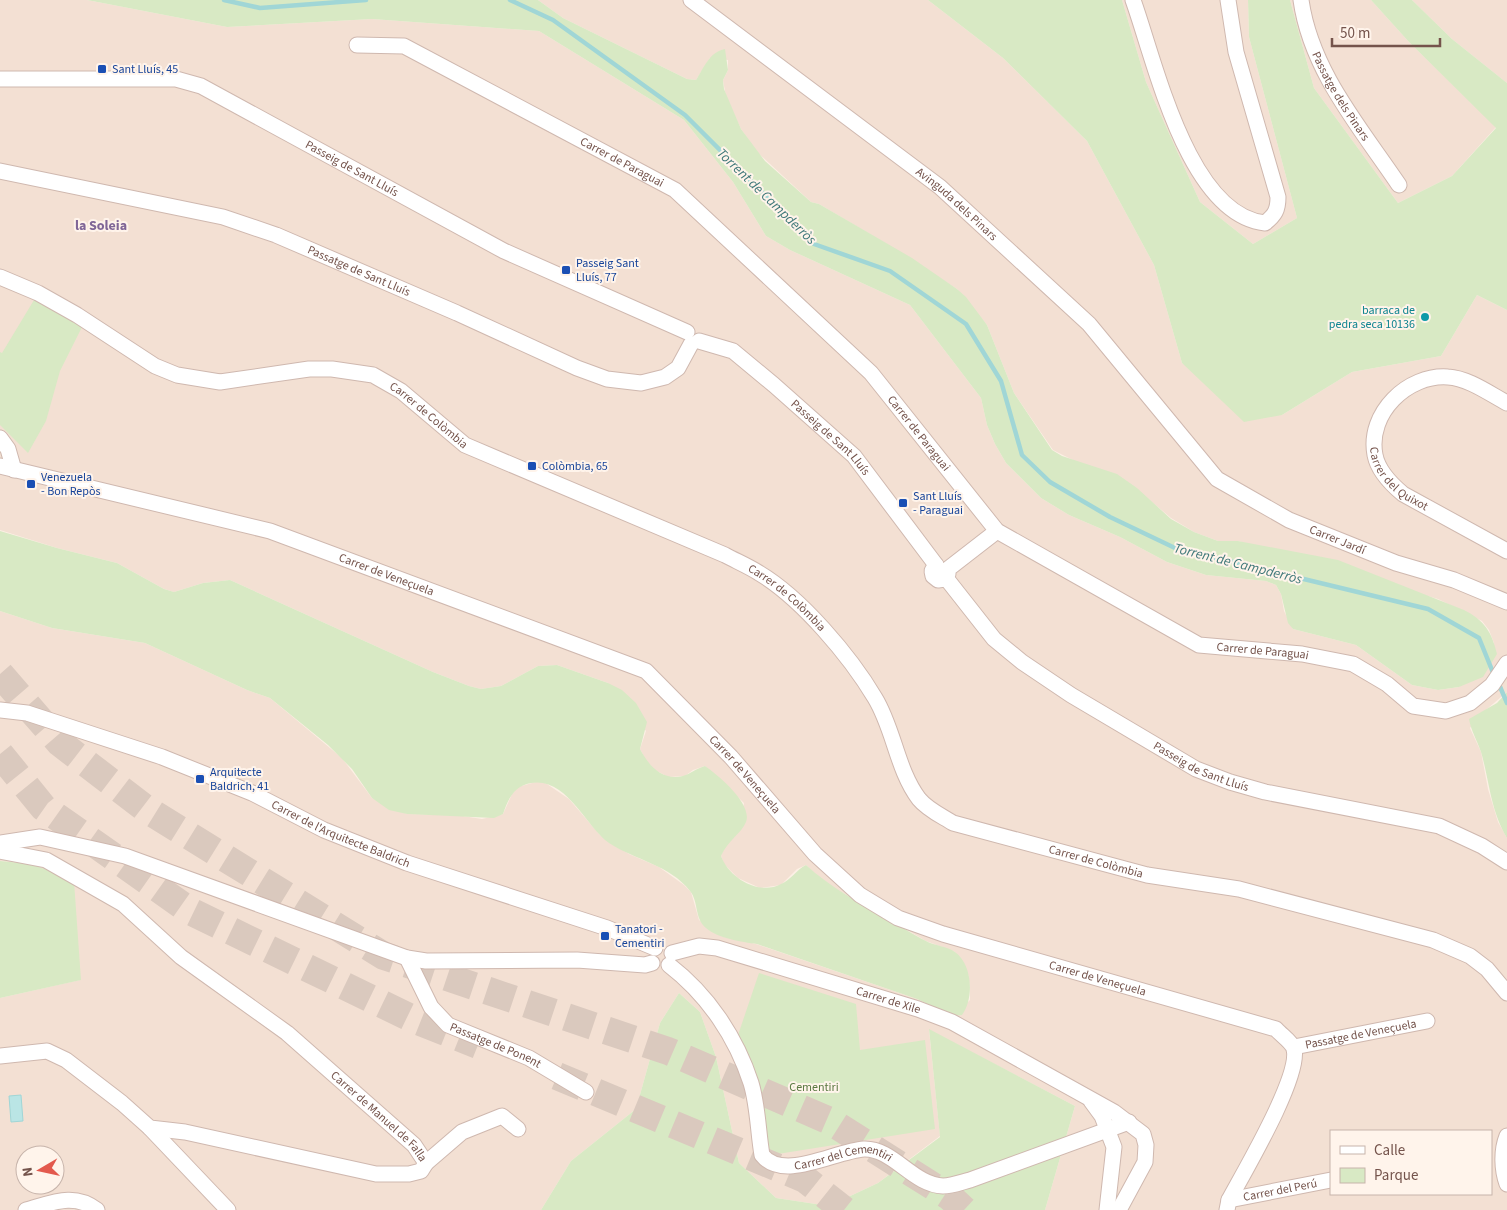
<svg xmlns="http://www.w3.org/2000/svg" width="1507" height="1210" font-family="'Source Sans 3',sans-serif">
	<rect width="100%" height="100%" fill="#fcf0e5"/>
	<!-- residential -->
	<g fill="#f3e0d3" fill-rule="evenodd">
		<path d="M0 0H87L227 27 372 19 539 31 684 120 733 182 766 236 790 250 910 305 981 398 987 425 995 444 1006 463 1041 498 1069 515 1120 537 1167 562 1206 575 1266 581 1276 585 1281 594 1284 611 1293 629 1356 645 1412 685 1438 690 1459 687 1494 643 1489 630 1482 621 1438 599 1238 541H1218L1194 532 1171 518 1146 497 1053 450 1014 393 987 325 957 289 885 243 819 204 811 202 756 151 741 129 726 97 723 80 728 70V60L710 58 696 80 687 79 563 18 538 0H928L1003 58 1087 141 1154 265 1182 363 1282 415 1352 372 1441 356 1477 295 1507 310V692L1487 709 1470 728 1481 752 1488 789 1498 822 1507 838V1210H1045L1075 1106 929 1030 940 1136 878 1183 829 1206 776 1198 739 1163 716 1057 700 1012 679 993 660 1023 636 1109 571 1161 541 1210H0V998L80 980 32 864 0 861V611L52 628 145 643 247 690 270 698 342 758 372 798 407 814 456 815 482 819 503 814 512 794 518 787 539 781 547 784 569 799 600 835 629 854 659 867 684 885 691 892 699 920 720 935 756 944 917 999 953 1016 970 1000V987L968 974 955 952 926 941 824 882 806 865 797 869 781 885 760 888 738 878 724 864 721 856 726 844 740 830 744 803 705 766 693 770 685 776 668 777 655 770 647 762 640 749 646 731 608 683 557 665 538 666 501 686 481 689 469 686 433 672 230 580 203 583 174 592 164 589 117 563 57 548 0 530ZM1331 1131H1491V1194H1331ZM25 1155H55V1185H25Z"/>
		<polygon points="1122,0 1248,0 1249,37 1297,218 1253,244 1200,202 1146,82"/>
		<polygon points="1290,0 1371,0 1409,42 1496,127 1452,176 1398,203 1314,88"/>
		<polygon points="1412,0 1507,0 1507,83 1452,39"/>
	</g>
	<!-- green -->
	<g fill="#d8e9c4">
		<path d="M87 0H538L563 18 687 79 696 80C704 68 709 52 725 49L728 70 723 80 724 89 741 129 765 161 811 202 819 204 912 258 957 289 966 297 987 325 1014 393 1052 450 1062 456 1117 474 1137 488 1171 519 1194 532 1218 541H1238L1338 560 1464 610C1484 620 1492 632 1497 654L1483 677 1459 687 1438 690 1412 685 1356 645 1293 629 1288 623 1281 594 1276 585 1266 581 1206 575 1167 562 1120 537 1069 515 1041 498 1006 463 995 444 987 425 981 398 910 305 790 250 766 236 733 182 684 120 539 31 372 19 227 27Z"/>
		<polygon points="928,0 1122,0 1146,82 1200,202 1253,244 1297,218 1249,37 1248,0 1290,0 1314,88 1398,203 1452,176 1496,128 1409,42 1371,0 1412,0 1452,39 1507,83 1507,310 1477,295 1441,356 1352,372 1282,415 1244,422 1182,363 1154,265 1087,141 1003,58"/>
		<polygon points="34,300 67,315 82,327 60,371 46,421 28,453 0,425 0,352 2,353"/>
		<path d="M0 531 57 548 117 563 164 589 174 592 203 583 230 580 433 672 469 686 481 689 501 686 538 666 557 665 608 683 622 690 636 703 647 722 640 749C649 766 662 781 683 776 690 774 697 768 705 766 718 775 753 804 746 822 741 834 728 840 721 856 729 878 759 896 781 884 791 880 796 870 806 865 830 887 858 902 886 918 900 925 913 935 926 941 935 946 947 946 955 952 973 965 974 999 962 1015L953 1016 917 999 757 944C742 942 717 938 706 928 694 918 699 902 690 891 670 865 635 860 609 843 585 826 567 777 531 783 514 786 508 799 503 814L494 818 407 814 389 810 372 798 352 769 328 745 270 698 247 690 145 643 52 628 0 611Z"/>
		<path d="M1507 692V838C1490 809 1490 783 1481 752 1477 740 1471 731 1469 719L1497 703Z"/>
		<polygon points="0,861 32,864 74,881 81,980 0,998"/>
		<polygon points="759,973 856,1004 860,1050 925,1040 935,1129 765,1156 737,1038"/>
		<polygon points="679,993 700,1012 716,1057 739,1163 776,1198 829,1206 878,1183 940,1137 929,1029 1075,1106 1045,1210 541,1210 571,1161 636,1109 660,1023"/>
	</g>
	<!-- water -->
	<polygon fill="#bae5e5" stroke="#a0d6d6" points="21,1095 23,1121 11,1122 9,1096"/>
	<g fill="none" stroke-linecap="round" stroke-linejoin="round">
		<!-- stream -->
		<g stroke="#a0d6d6" stroke-width="4.5">
			<polyline points="224,0 260,8 366,0"/>
			<polyline points="510,0 553,20 685,115 814,244 890,271 966,324 1001,381 1022,455 1050,482 1110,517 1175,548 1428,609 1479,638 1494,675"/>
			<polyline points="1498,682 1507,703"/>
		</g>
		<!-- highway-tunnel -->
		<g stroke="#dac9be" stroke-width="28" stroke-dasharray="28 14" stroke-linecap="butt">
			<polyline points="0,674 60,743 146,809 384,956 668,1051 830,1121 950,1197 964,1210"/>
			<polyline points="0,754 43,807 190,911 413,1019 478,1045"/>
			<polyline points="557,1076 805,1179 844,1210"/>
		</g>
		<defs>
			<g id="street">
				<path id="s1" d="M691 0 940 187 1089 324 1217 479 1289 520 1396 563 1454 580 1507 602"/>
				<path d="M1133 0C1155 61 1188 215 1265 223 1275 215 1278 210 1278 197L1236 52 1228 0"/>
				<path id="s2" d="M1301 0C1311 71 1360 127 1399 185"/>
				<path id="s3" d="M357 45 404 46 675 190 871 373 997 531 1199 645 1302 654 1353 664 1387 684 1413 706 1446 711 1470 703 1492 685 1507 663"/>
				<path id="s4" d="M0 79H176L201 86 504 251 687 332"/>
				<path id="s5" d="M0 171 223 217 276 235 457 313 577 368 607 379 641 383 665 377 678 368 691 344"/>
				<path id="s6" d="M0 277 38 293 77 315 155 366 177 375 220 382 309 369H332L373 375 401 391 465 445 725 555C736 561 748 566 759 573 801 598 850 656 875 698 894 729 897 770 919 799 928 810 942 816 953 823L1147 875 1239 889 1433 940 1470 956 1487 969 1507 993"/>
				<path id="s7" d="M699 341 733 351 774 385 854 456 936 565"/>
				<path id="s8" d="M1507 403C1490 394 1468 378 1448 377 1408 374 1367 413 1375 455 1378 471 1391 484 1403 494L1507 551"/>
				<polyline points="0,438 8,449 14,470"/>
				<path id="s9" d="M0 466 270 531 646 671 731 757 815 854 860 895 898 918 943 934 1276 1029C1281 1035 1292 1042 1294 1049 1301 1076 1244 1172 1229 1200L1227 1210"/>
				<polyline points="936,565 932,571 933,576 938,580 945,579 948,574 948,569 997,531"/>
				<path id="s10" d="M946 578 994 639 1022 662 1071 695 1196 769 1230 782 1265 792 1439 826 1482 846 1507 862"/>
				<path id="s11" d="M0 710 27 713 162 757 252 793 324 830 407 863 607 928 655 948"/>
				<polyline points="0,843 40,837 125,856 407,958 426,961 577,960 645,965 652,963"/>
				<path id="s12" d="M0 851 46 860 123 904 181 957 287 1033 414 1145 426 1163 421 1171 409 1174H376L185 1132 150 1128 122 1103 66 1060 47 1051 0 1056"/>
				<path id="s13" d="M672 953 699 946 717 948 918 1009 952 1022 1114 1112 1143 1134 1146 1145 1145 1162 1119 1210"/>
				<path id="s14" d="M407 958 431 1007 448 1025 529 1058 586 1092"/>
				<path id="s15" d="M669 965C708 995 736 1037 751 1083 758 1106 758 1132 762 1155 783 1182 835 1151 864 1149 893 1148 913 1185 943 1186 952 1186 962 1182 970 1180L1129 1122"/>
				<path id="s16" d="M1294 1047 1427 1021"/>
				<polyline points="1091,1101 1102,1116 1114,1147 1107,1210"/>
				<polyline points="150,1128 228,1210"/>
				<path d="M1507 1136C1501 1151 1502 1170 1507 1184"/>
				<polyline points="426,1163 462,1132 502,1116 518,1129"/>
				<path id="s17" d="M1229 1200 1331 1180"/>
				<path d="M26 1210C52 1203 74 1192 97 1210"/>
			</g>
		</defs>
		<!-- street casing -->
		<use href="#street" stroke="#cfb8af" stroke-width="17"/>
		<!-- street -->
		<use href="#street" stroke="#fff" stroke-width="15"/>
	</g>
	<!-- markers -->
	<g fill="#1a4fb4" stroke="#fff4eb" stroke-width="2">
		<rect x="97" y="64" width="10" height="10" rx="2.5"/>
		<rect x="561" y="265" width="10" height="10" rx="2.5"/>
		<rect x="527" y="461" width="10" height="10" rx="2.5"/>
		<rect x="26" y="479" width="10" height="10" rx="2.5"/>
		<rect x="898" y="498" width="10" height="10" rx="2.5"/>
		<rect x="195" y="774" width="10" height="10" rx="2.5"/>
		<rect x="600" y="931" width="10" height="10" rx="2.5"/>
	</g>
	<circle fill="#0f9aa8" stroke="#fff4eb" stroke-width="2" cx="1425" cy="317" r="5"/>
	<g text-anchor="middle" stroke-width="4" stroke-linejoin="round" paint-order="stroke">
		<!-- transit labels -->
		<g font-size="12" fill="#164399" stroke="#fff4eb" text-anchor="start">
			<text x="112" y="73">Sant Lluís, 45</text>
			<text x="576" y="267">Passeig Sant<tspan x="576" dy="14">Lluís, 77</tspan></text>
			<text x="542" y="470">Colòmbia, 65</text>
			<text x="41" y="481">Venezuela<tspan x="41" dy="14">- Bon Repòs</tspan></text>
			<text x="913" y="500">Sant Lluís<tspan x="913" dy="14">- Paraguai</tspan></text>
			<text x="210" y="776">Arquitecte<tspan x="210" dy="14">Baldrich, 41</tspan></text>
			<text x="615" y="933">Tanatori -<tspan x="615" dy="14">Cementiri</tspan></text>
		</g>
		<!-- street labels -->
		<g font-size="12" fill="#74534b" stroke="#fff4eb">
			<text dy="4" stroke="none"><textPath href="#s2" startOffset="105">Passatge dels Pinars</textPath></text>
			<text dy="4" stroke="none"><textPath href="#s3" startOffset="294">Carrer de Paraguai</textPath></text>
			<text dy="4" stroke="none"><textPath href="#s4" startOffset="374">Passeig de Sant Lluís</textPath></text>
			<text dy="4" stroke="none"><textPath href="#s1" startOffset="335">Avinguda dels Pinars</textPath></text>
			<text dy="4" stroke="none"><textPath href="#s5" startOffset="374">Passatge de Sant Lluís</textPath></text>
			<text dy="4" stroke="none"><textPath href="#s6" startOffset="470">Carrer de Colòmbia</textPath></text>
			<text dy="4" stroke="none"><textPath href="#s3" startOffset="699">Carrer de Paraguai</textPath></text>
			<text dy="4" stroke="none"><textPath href="#s7" startOffset="166">Passeig de Sant Lluís</textPath></text>
			<text dy="4" stroke="none"><textPath href="#s8" startOffset="221">Carrer del Quixot</textPath></text>
			<text dy="4" stroke="none"><textPath href="#s1" startOffset="850">Carrer Jardí</textPath></text>
			<text dy="4" stroke="none"><textPath href="#s9" startOffset="402">Carrer de Veneçuela</textPath></text>
			<text dy="4" stroke="none"><textPath href="#s6" startOffset="875">Carrer de Colòmbia</textPath></text>
			<text dy="4" stroke="none"><textPath href="#s3" startOffset="1120">Carrer de Paraguai</textPath></text>
			<text dy="4" stroke="none"><textPath href="#s10" startOffset="322">Passeig de Sant Lluís</textPath></text>
			<text dy="4" stroke="none"><textPath href="#s9" startOffset="822">Carrer de Veneçuela</textPath></text>
			<text dy="4" stroke="none"><textPath href="#s11" startOffset="364">Carrer de l'Arquitecte Baldrich</textPath></text>
			<text dy="4" stroke="none"><textPath href="#s6" startOffset="1310">Carrer de Colòmbia</textPath></text>
			<text dy="4" stroke="none"><textPath href="#s9" startOffset="1242">Carrer de Veneçuela</textPath></text>
			<text dy="4" stroke="none"><textPath href="#s13" startOffset="225">Carrer de Xile</textPath></text>
			<text dy="4" stroke="none"><textPath href="#s16" startOffset="68">Passatge de Veneçuela</textPath></text>
			<text dy="4" stroke="none"><textPath href="#s14" startOffset="131">Passatge de Ponent</textPath></text>
			<text dy="4" stroke="none"><textPath href="#s12" startOffset="469">Carrer de Manuel de Falla</textPath></text>
			<text dy="4" stroke="none"><textPath href="#s15" startOffset="305">Carrer del Cementiri</textPath></text>
			<text dy="4" stroke="none"><textPath href="#s17" startOffset="52">Carrer del Perú</textPath></text>
		</g>
		<!-- culture labels -->
		<g font-size="12" fill="#0d838f" stroke="#fff4eb" text-anchor="end">
			<text x="1415" y="314">barraca de<tspan x="1415" dy="14">pedra seca 10136</tspan></text>
		</g>
		<!-- park labels -->
		<g font-size="12" fill="#5b7942" stroke="#fff4eb">
			<text x="814" y="1091">Cementiri</text>
		</g>
		<!-- water labels -->
		<g font-size="14" font-style="italic" fill="#3f7879" stroke="#fff4eb">
			<text transform="translate(767 196) rotate(44)" y="5">Torrent de Campderròs</text>
			<text transform="translate(1238 563) rotate(14)" y="5">Torrent de Campderròs</text>
		</g>
		<!-- neighbourhood labels -->
		<g font-size="14" font-weight="bold" fill="#806697" stroke="#fff4eb">
			<text x="101" y="230">la Soleia</text>
		</g>
	</g>
	<!-- legend -->
	<rect x="1330" y="1130" width="162" height="65" fill="#fff4eb" stroke="#c7b4ab"/>
	<rect x="1340" y="1146" width="25" height="8" fill="#ffffff" stroke="#c7b4ab"/>
	<text x="1374" y="1155" font-size="15" fill="#74534b">Calle</text>
	<rect x="1340" y="1168" width="25" height="15" fill="#d8e9c4" stroke="#c7b4ab"/>
	<text x="1374" y="1180" font-size="15" fill="#74534b">Parque</text>
	<!-- north arrow -->
	<g transform="translate(40 1170) rotate(261)"><circle r="24" fill="#fff4eb" stroke="#c7b4ab"/>
	<path d="M0-4L9 19L0 12L-9 19Z" fill="#e3594d"/>
	<text y="-8" font-size="14" font-weight="bold" text-anchor="middle" fill="#74534b">N</text>
	</g>
	<!-- scale -->
	<path d="M1332 38v8h108v-8" fill="none" stroke="#74534b" stroke-width="2.5"/>
	<text x="1340" y="38" font-size="15" fill="#74534b" stroke="#fff4eb" stroke-width="4" paint-order="stroke">50 m</text>
</svg>
